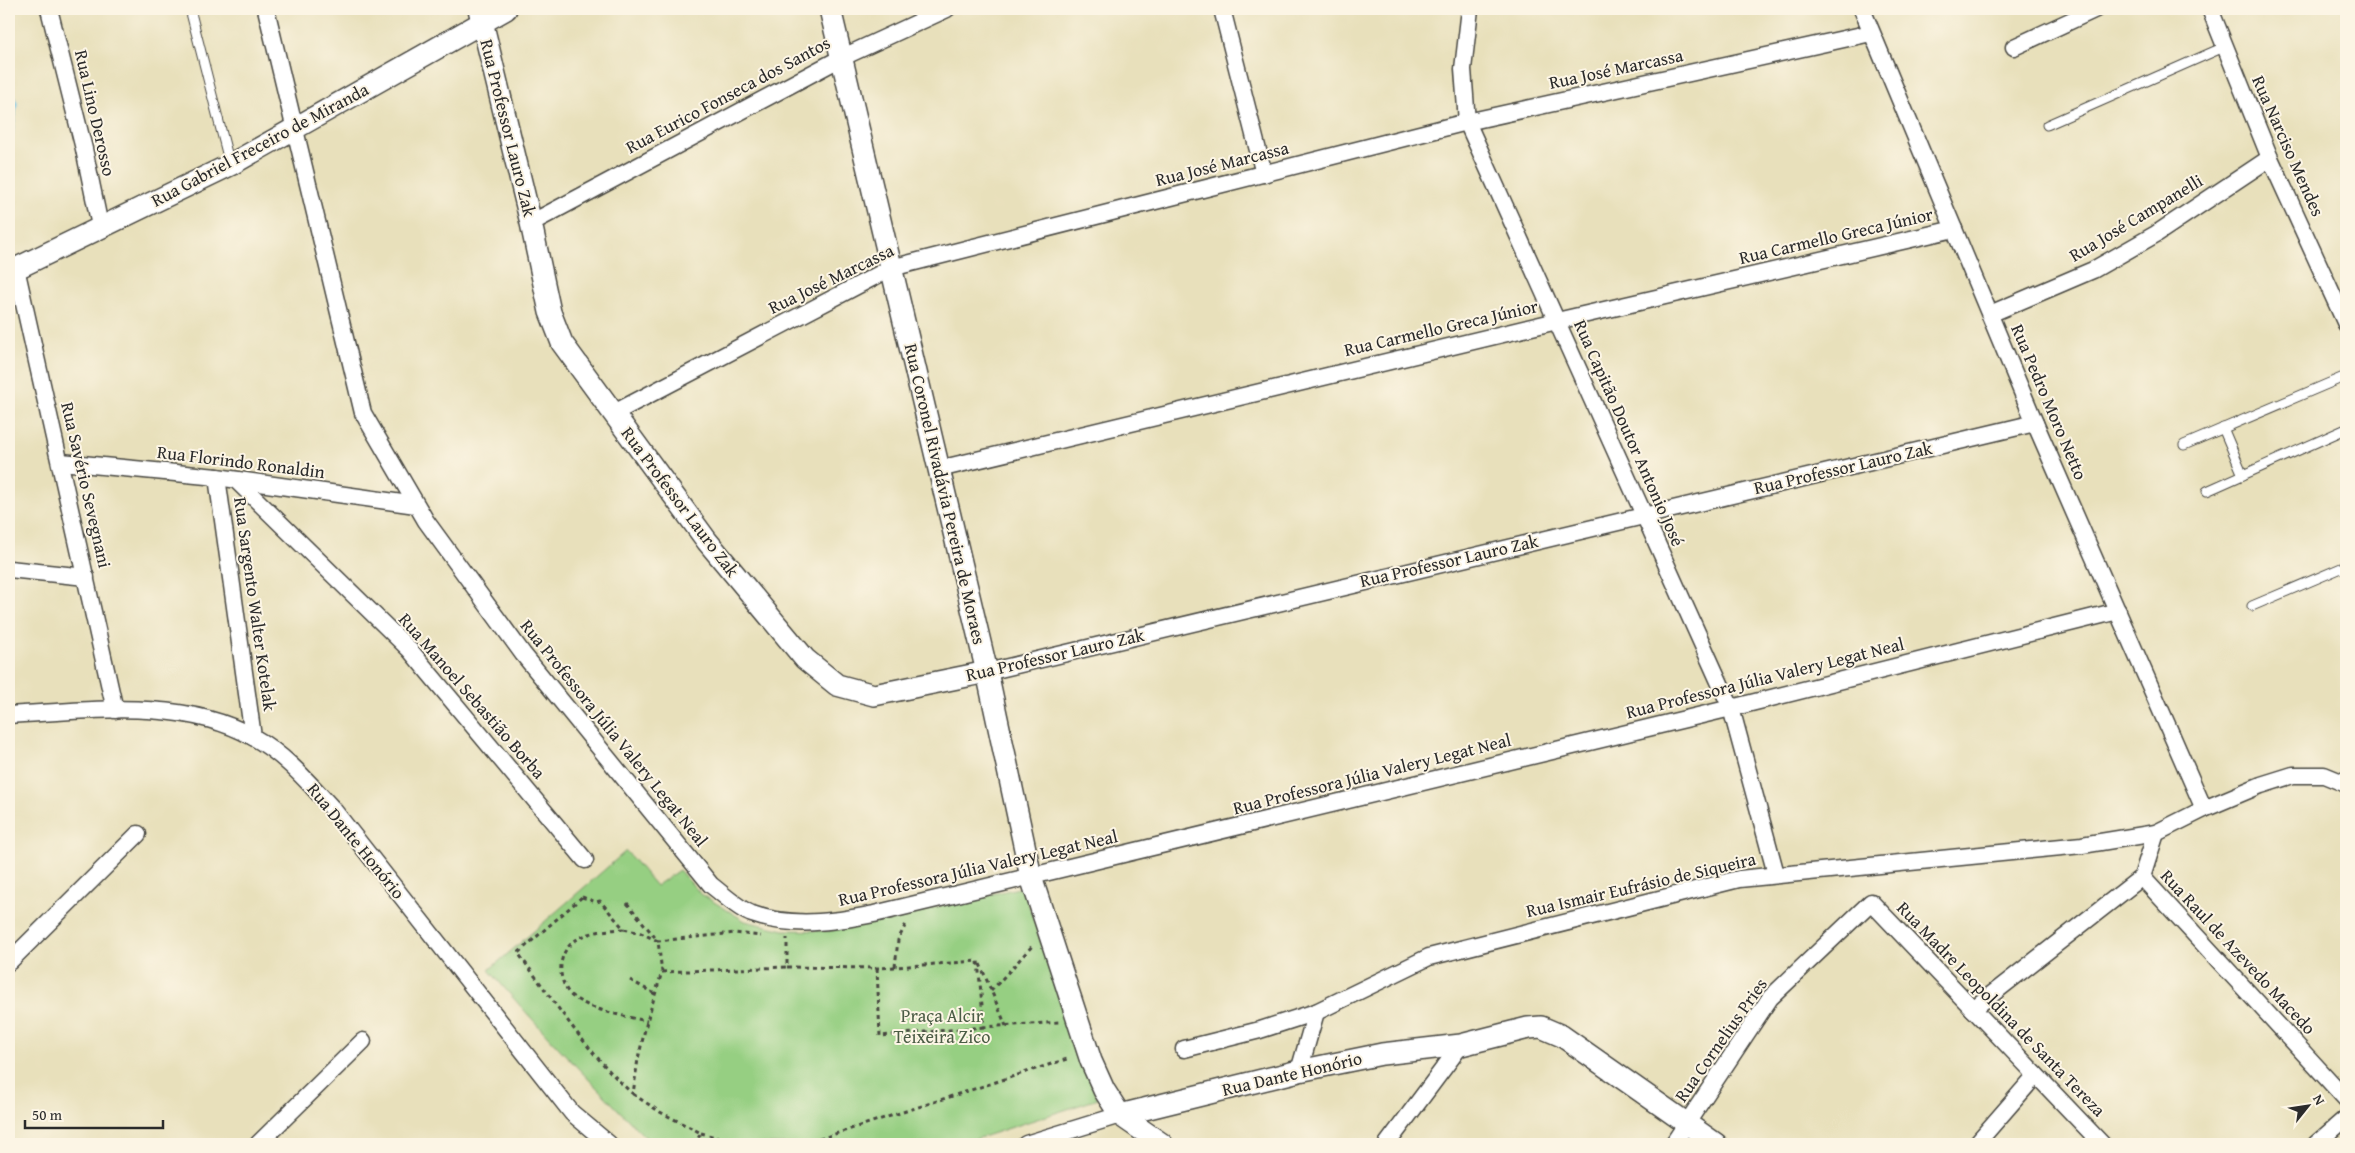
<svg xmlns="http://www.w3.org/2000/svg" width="2355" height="1153" font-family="'Gentium Book Plus',serif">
	<rect width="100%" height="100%" fill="#fcf5e5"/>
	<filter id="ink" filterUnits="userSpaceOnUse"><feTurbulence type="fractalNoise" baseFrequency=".02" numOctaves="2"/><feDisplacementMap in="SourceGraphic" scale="10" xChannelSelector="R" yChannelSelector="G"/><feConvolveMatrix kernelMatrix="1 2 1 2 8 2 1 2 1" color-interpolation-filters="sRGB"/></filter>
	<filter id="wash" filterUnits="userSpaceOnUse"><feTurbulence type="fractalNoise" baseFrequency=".0096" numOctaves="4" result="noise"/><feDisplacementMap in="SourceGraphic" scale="20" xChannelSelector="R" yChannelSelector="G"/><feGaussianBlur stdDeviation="1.12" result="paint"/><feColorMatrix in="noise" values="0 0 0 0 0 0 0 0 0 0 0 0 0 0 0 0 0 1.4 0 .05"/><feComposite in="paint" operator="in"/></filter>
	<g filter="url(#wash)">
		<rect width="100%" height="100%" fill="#e8e0bb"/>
		<!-- park -->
		<path fill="#96cf82" stroke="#607d56" d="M626 851 656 886 679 870 701 894 745 921 784 930 829 931 1023 887 1073 1042 1098 1099 961 1144H656L644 1136C591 1082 538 1028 489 970Z"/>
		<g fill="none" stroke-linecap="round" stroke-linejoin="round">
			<!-- stream -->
			<polyline stroke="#68c2e6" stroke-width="5.5" points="9,93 15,103 9,145"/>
		</g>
	</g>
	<g filter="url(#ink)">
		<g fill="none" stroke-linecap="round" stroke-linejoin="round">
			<defs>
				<g id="service">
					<polyline points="190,9 230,165"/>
					<polyline points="2047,125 2224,47"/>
					<polyline points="2223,428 2243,475"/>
					<polyline points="2184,445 2346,376"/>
					<polyline points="2207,491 2346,429"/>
					<polyline points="2252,606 2346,566"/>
				</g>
				<g id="minor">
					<polyline points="49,9 84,149 100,226"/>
					<path d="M266 9 363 413 426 521 523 654 711 885C723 894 738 909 752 914 792 928 834 922 874 914L1731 708 2118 611"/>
					<polyline points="1222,9 1264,174"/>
					<polyline points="1470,9 1463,69 1467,122 1731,708 1776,874"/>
					<polyline points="1862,9 2035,423 2204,809"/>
					<polyline points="2210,9 2270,158 2346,324"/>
					<polyline points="2014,47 2096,9"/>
					<polyline points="531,223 841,58 947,9"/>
					<polyline points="16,268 115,710"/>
					<polyline points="1990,314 2093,270 2156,234 2270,158"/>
					<polyline points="612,414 891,268 1467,122 1871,33"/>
					<polyline points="61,462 217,477 416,505"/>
					<polyline points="939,469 1557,321 1954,229"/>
					<polyline points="217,477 253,737"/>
					<polyline points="236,480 409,649 585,860"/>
					<polyline points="9,569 86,577"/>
					<polyline points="987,672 2035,423"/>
					<path d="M9 715C87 711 182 697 253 737 284 754 308 782 332 808L572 1113 609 1144"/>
					<polyline points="2142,877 2346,1099"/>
					<polyline points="9,962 138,834"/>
					<polyline points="1973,1009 2142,877 2156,833"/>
					<polyline points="1184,1049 1260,1030 1316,1012 1429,957 1739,879 2082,845 2156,833 2204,809 2261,785 2293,775 2324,775 2346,784"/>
					<polyline points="1299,1071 1316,1012"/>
					<polyline points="258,1144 363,1041"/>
					<polyline points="1026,1144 1120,1115"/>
					<polyline points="1387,1144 1461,1045"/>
					<polyline points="1673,1144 1770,998 1871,902 2102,1144"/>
					<polyline points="1976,1144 2036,1075"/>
					<polyline points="2316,1144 2346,1118"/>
				</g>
				<g id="tertiary">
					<polyline points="479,9 531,223 550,312 562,343 707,541 805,659 837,685 874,695 987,672"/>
					<polyline points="830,9 987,672 1031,877 1091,1061 1104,1090 1120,1115 1162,1144"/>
					<polyline points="9,272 230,165 506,9"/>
					<polyline points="1120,1115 1299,1071 1382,1054 1461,1045 1528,1028 1541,1027 1562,1036 1716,1144"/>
				</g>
			</defs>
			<!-- service casing -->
			<use href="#service" stroke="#474641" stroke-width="11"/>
			<!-- minor casing -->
			<use href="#minor" stroke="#474641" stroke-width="19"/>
			<!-- tertiary casing -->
			<use href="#tertiary" stroke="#474641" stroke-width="24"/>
			<!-- path -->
			<g stroke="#474641" stroke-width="3" stroke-dasharray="4 4" stroke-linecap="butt">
				<path d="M582 897 596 902 600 901 624 929 641 933 658 941 662 972 647 1021 638 1059 633 1094C588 1054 554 1001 518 953Z"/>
				<polyline points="627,903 658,941 735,933 761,936"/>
				<path d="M624 929C595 930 558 936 561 973 562 981 566 992 573 997 593 1011 624 1016 647 1021"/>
				<polyline points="980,964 1006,1026"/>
				<polyline points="787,967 881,968 978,961 984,1027 1060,1022"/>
				<polyline points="895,967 898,940 907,922"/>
				<polyline points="877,968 880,1036 984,1027"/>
				<polyline points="662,972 787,967 787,938"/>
				<polyline points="630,980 655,994"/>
				<polyline points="991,991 1033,945"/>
				<polyline points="633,1094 660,1112 701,1133 695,1144"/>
				<polyline points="701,1133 730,1141 777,1144"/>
				<polyline points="804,1144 1070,1058"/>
			</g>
			<!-- service -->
			<use href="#service" stroke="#fff" stroke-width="9"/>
			<!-- minor -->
			<use href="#minor" stroke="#fff" stroke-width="16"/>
			<!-- tertiary -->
			<use href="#tertiary" stroke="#fff" stroke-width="21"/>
		</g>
	</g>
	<g text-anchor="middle" stroke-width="4" stroke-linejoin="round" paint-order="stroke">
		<!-- street labels -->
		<g font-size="18" fill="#2b2b2b" stroke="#fcf5e5">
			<text transform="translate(1616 69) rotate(-12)" y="6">Rua José Marcassa</text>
			<text transform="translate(728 95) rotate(-28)" y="6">Rua Eurico Fonseca dos Santos</text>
			<text transform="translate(95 113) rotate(77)" y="6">Rua Lino Derosso</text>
			<text transform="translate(508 128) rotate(76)" y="6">Rua Professor Lauro Zak</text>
			<text transform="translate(260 145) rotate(-28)" y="6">Rua Gabriel Freceiro de Miranda</text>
			<text transform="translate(2288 146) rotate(66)" y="6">Rua Narciso Mendes</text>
			<text transform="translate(1222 164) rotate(-14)" y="6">Rua José Marcassa</text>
			<text transform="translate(2136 218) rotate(-31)" y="6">Rua José Campanelli</text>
			<text transform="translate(1836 236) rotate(-13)" y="6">Rua Carmello Greca Júnior</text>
			<text transform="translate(831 279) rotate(-26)" y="6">Rua José Marcassa</text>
			<text transform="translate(1441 328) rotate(-13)" y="6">Rua Carmello Greca Júnior</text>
			<text transform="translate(2049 402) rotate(67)" y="6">Rua Pedro Moro Netto</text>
			<text transform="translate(1629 433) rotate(66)" y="6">Rua Capitão Doutor Antonio José</text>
			<text transform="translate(241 462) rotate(7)" y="6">Rua Florindo Ronaldin</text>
			<text transform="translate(1843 468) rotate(-13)" y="6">Rua Professor Lauro Zak</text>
			<text transform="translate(86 485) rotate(77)" y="6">Rua Savério Sevegnani</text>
			<text transform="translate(945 494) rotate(77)" y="6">Rua Coronel Rivadávia Pereira de Moraes</text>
			<text transform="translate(680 502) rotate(53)" y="6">Rua Professor Lauro Zak</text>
			<text transform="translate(1449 561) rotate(-13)" y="6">Rua Professor Lauro Zak</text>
			<text transform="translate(255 604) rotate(82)" y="6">Rua Sargento Walter Kotelak</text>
			<text transform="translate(1055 655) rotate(-13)" y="6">Rua Professor Lauro Zak</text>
			<text transform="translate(1765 678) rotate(-14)" y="6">Rua Professora Júlia Valery Legat Neal</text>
			<text transform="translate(472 696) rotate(49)" y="6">Rua Manoel Sebastião Borba</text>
			<text transform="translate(614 733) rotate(51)" y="6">Rua Professora Júlia Valery Legat Neal</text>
			<text transform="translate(1372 774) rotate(-14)" y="6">Rua Professora Júlia Valery Legat Neal</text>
			<text transform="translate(356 841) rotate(51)" y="6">Rua Dante Honório</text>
			<text transform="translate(978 868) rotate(-13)" y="6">Rua Professora Júlia Valery Legat Neal</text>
			<text transform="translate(1641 885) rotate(-13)" y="6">Rua Ismair Eufrásio de Siqueira</text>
			<text transform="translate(2238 952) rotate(47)" y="6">Rua Raul de Azevedo Macedo</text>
			<text transform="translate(2001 1009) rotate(46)" y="6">Rua Madre Leopoldina de Santa Tereza</text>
			<text transform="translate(1721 1040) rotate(-55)" y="6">Rua Cornelius Pries</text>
			<text transform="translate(1292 1074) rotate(-13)" y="6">Rua Dante Honório</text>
		</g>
		<!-- park labels -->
		<g font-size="18" fill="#4b5c45" stroke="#fcf5e5">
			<text x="942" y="1022">Praça Alcir<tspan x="942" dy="21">Teixeira Zico</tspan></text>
		</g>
	</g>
	<!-- margin -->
	<rect width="2355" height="1153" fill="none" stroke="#fcf5e5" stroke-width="30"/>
	<!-- north arrow -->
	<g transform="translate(2308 1106) rotate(60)" stroke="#fcf5e5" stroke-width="4" paint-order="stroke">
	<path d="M0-4L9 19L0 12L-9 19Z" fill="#2b2b2b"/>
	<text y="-8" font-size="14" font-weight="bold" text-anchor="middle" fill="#2b2b2b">N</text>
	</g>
	<!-- scale -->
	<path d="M25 1120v8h138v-8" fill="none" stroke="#2b2b2b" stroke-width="2.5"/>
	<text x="32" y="1120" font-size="15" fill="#2b2b2b" stroke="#fcf5e5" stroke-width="4" paint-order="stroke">50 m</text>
</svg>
